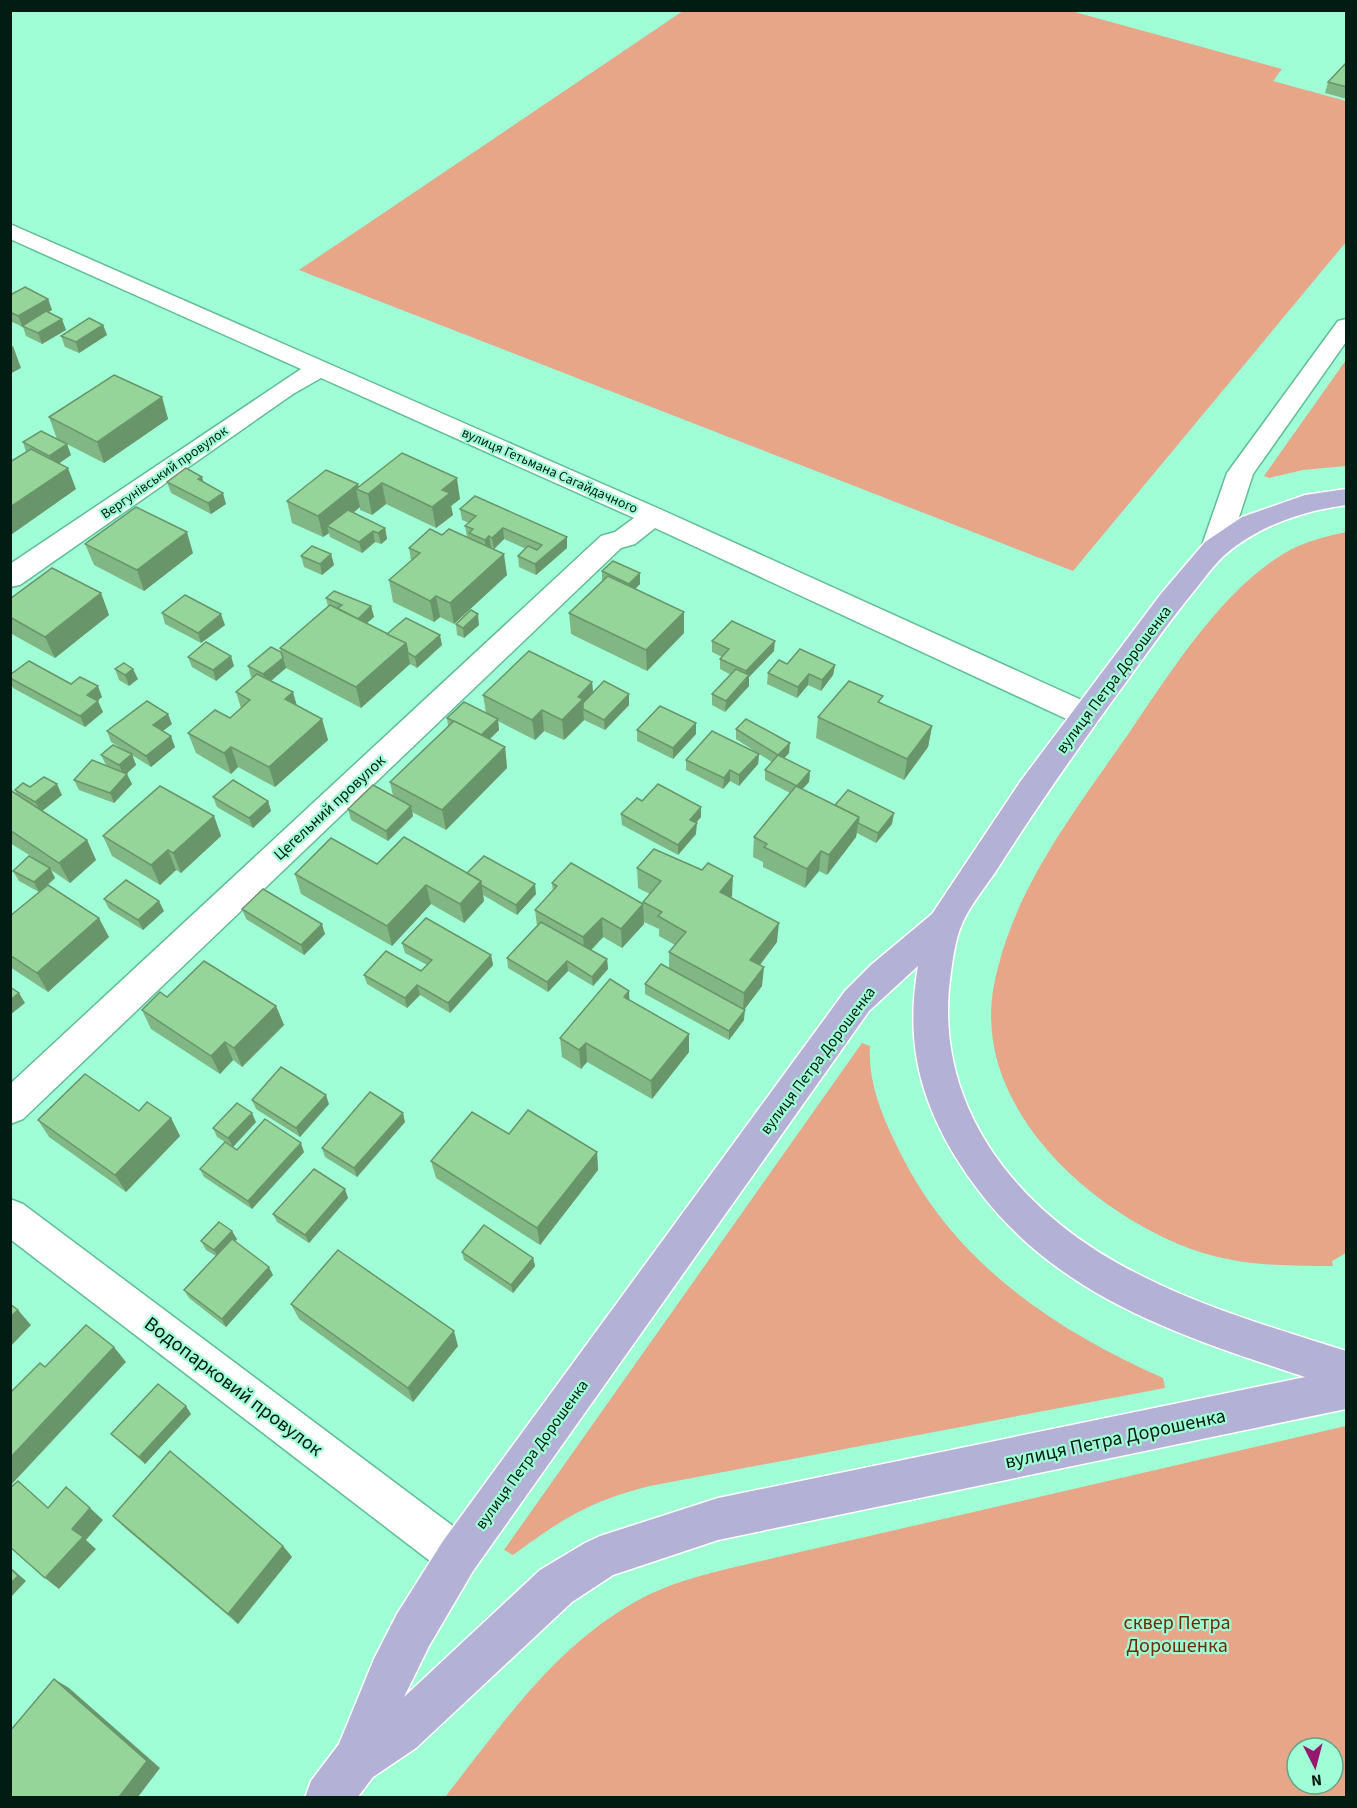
<svg xmlns="http://www.w3.org/2000/svg" width="1357" height="1808" font-family="'Source Sans 3',sans-serif">
	<rect width="100%" height="100%" fill="#a0fed6"/>
	<!-- green -->
	<g fill="#e7a688" fill-rule="evenodd">
		<polygon points="683,11 1071,11 1282,69 1273,81 1346,101 1346,242 1073,571 299,270"/>
		<polygon points="1346,360 1346,466 1303,470 1269,478 1264,476"/>
		<path d="M1346 532V1253L1332 1261 1333 1266C1289 1266 1246 1266 1203 1253 1097 1219 970 1109 994 985 1013 888 1076 810 1131 730 1172 670 1227 582 1294 548 1311 540 1328 536 1346 532Z"/>
		<path d="M862 1043 870 1046C868 1080 880 1111 895 1142 949 1259 1049 1327 1163 1378L1165 1388 650 1486C590 1501 562 1519 513 1555L504 1550Z"/>
		<path d="M1346 1426V1797H445C502 1725 553 1648 635 1602 673 1580 719 1571 761 1561ZM1297 1748H1333V1784H1297Z"/>
	</g>
	<g fill="none" stroke-linecap="round" stroke-linejoin="round">
		<defs>
			<g id="minor">
				<polygon points="10,224 662,510 1097,707 1101,715 1097,723 1086,726 1075,723 655,528 635,544 621,548 23,1119 10,1124 10,1084 601,536 615,532 634,518 321,378 293,394 20,585 10,587 10,564 301,369 10,239"/>
				<polygon points="1346,319 1346,342 1253,474 1229,548 1225,554 1215,557 1205,554 1201,548 1227,473 1338,321"/>
				<polygon points="10,1199 23,1204 473,1541 480,1556 473,1571 458,1578 443,1571 10,1239"/>
			</g>
			<path id="major" d="M1346 489V505C1303 511 1261 525 1227 553 1216 562 1207 575 1198 586 1165 626 1136 669 1105 711 1067 764 1031 816 996 871 984 889 967 909 960 929 955 942 953 958 951 972 930 1110 1023 1218 1142 1276 1207 1309 1277 1329 1346 1351V1409L718 1540 613 1575 572 1602 416 1748 373 1777 357 1798H305L311 1781 339 1744 374 1659 397 1614 443 1541 845 991 871 965 932 914 1020 782 1160 595 1205 542 1242 517 1305 495ZM918 966C906 1037 917 1091 953 1153 1035 1289 1162 1330 1305 1377L718 1498 600 1536 585 1543 540 1570 404 1697 429 1646 473 1571 869 1011Z"/>
		</defs>
		<!-- minor casing -->
		<use href="#minor" stroke="#5fbd97" stroke-width="3"/>
		<!-- major casing -->
		<use href="#major" stroke="#fff" stroke-width="3"/>
		<!-- minor -->
		<use href="#minor" fill="#fff" fill-rule="evenodd"/>
		<!-- major -->
		<use href="#major" fill="#b3b2d6" fill-rule="evenodd"/>
	</g>
	<!-- wall -->
	<g fill="#81b784">
		<polygon points="1347,62 1347,99 1325,93 1328,82"/>
		<polygon points="10,295 48,299 52,310 48,312 66,330 42,344 26,336 23,327 10,321"/>
		<polygon points="103,325 107,335 79,353 65,347 61,336"/>
		<polygon points="162,397 168,419 104,463 57,439 49,417"/>
		<polygon points="23,442 71,455 59,463 76,489 12,534 10,533 10,462 26,452"/>
		<polygon points="402,453 460,499 451,506 453,515 436,528 386,504 372,515 360,510 360,507 353,513 385,528 387,539 381,544 375,542 362,553 330,537 329,533 323,537 292,523 287,501 358,487"/>
		<polygon points="167,482 226,504 211,514 171,493"/>
		<polygon points="460,509 567,537 567,548 536,575 519,567 518,556 526,549 504,539 494,549 490,547 507,575 454,624 440,617 434,622 393,602 389,580 411,561 409,548 442,535 467,537 465,526 469,523 462,520"/>
		<polygon points="85,544 193,553 144,591 94,565"/>
		<polygon points="331,554 334,565 322,575 304,567 301,556"/>
		<polygon points="602,571 640,573 640,584 635,589 684,633 647,671 571,634 569,613 602,581"/>
		<polygon points="101,593 109,615 55,658 10,633 10,599"/>
		<polygon points="326,598 371,606 374,617 367,623 387,634 442,645 417,668 410,664 361,708 286,668 271,681 297,705 322,719 328,740 275,787 238,767 231,774 196,753 188,733 230,718 241,708 236,692 253,678 251,677 248,666 281,652 280,648 328,607"/>
		<polygon points="162,613 225,625 201,643 165,624"/>
		<polygon points="456,624 479,625 464,638 457,635"/>
		<polygon points="712,641 774,651 749,677 749,686 725,712 712,705 712,694 731,675 720,669 720,659 722,657 712,652"/>
		<polygon points="188,657 234,666 216,681 192,667"/>
		<polygon points="787,664 835,665 833,675 821,691 808,685 797,698 767,684 768,673"/>
		<polygon points="115,669 138,679 129,686 119,680"/>
		<polygon points="10,675 71,684 102,697 97,701 103,712 85,727 13,688 10,682"/>
		<polygon points="592,682 593,692 629,705 605,730 584,720 564,740 544,731 535,740 498,721 499,730 489,739 505,747 507,768 446,830 412,812 413,816 388,841 351,820 348,809 393,796 390,782 448,727 447,718 486,713 483,695"/>
		<polygon points="882,704 932,726 928,747 904,780 816,738 818,717"/>
		<polygon points="172,724 163,731 175,747 151,767 132,755 136,765 126,774 132,784 114,803 79,790 74,780 106,765 101,755 130,753 111,742 107,731"/>
		<polygon points="736,729 789,753 784,758 810,771 809,782 802,789 835,805 892,824 876,843 857,833 856,837 827,875 819,871 805,888 763,867 763,862 753,857 754,837 790,793 765,780 765,770 772,762 759,754 758,764 739,786 730,781 723,789 686,770 686,760 756,752 736,739"/>
		<polygon points="637,730 696,734 673,759 637,741"/>
		<polygon points="30,787 62,795 42,811 87,840 96,860 70,883 51,870 55,878 48,885 109,937 48,992 10,967 10,916 39,892 19,881 13,871 34,858 10,843 10,790 17,794 15,790"/>
		<polygon points="213,797 268,801 271,811 253,828 217,807"/>
		<polygon points="642,801 701,807 701,817 696,823 696,834 678,855 622,825 621,814"/>
		<polygon points="214,816 221,836 181,873 176,870 160,885 112,856 103,836"/>
		<polygon points="377,864 467,873 536,894 517,915 483,895 484,901 464,923 431,904 392,946 301,894 295,874"/>
		<polygon points="637,868 732,896 731,898 777,942 760,965 762,986 744,1010 744,1020 729,1040 645,994 645,984 669,968 669,952 675,945 659,936 659,929 644,922 644,924 622,948 603,937 591,950 607,959 608,969 593,986 568,971 548,992 508,968 507,958 537,926 535,910 553,891 552,883 643,904 643,902 650,894 638,888"/>
		<polygon points="104,899 164,911 143,930 109,909"/>
		<polygon points="242,909 325,934 304,955 246,919"/>
		<polygon points="402,943 491,955 493,965 450,1013 420,995 407,1008 367,984 364,975 421,971 427,965 405,953"/>
		<polygon points="629,991 629,1000 689,1052 652,1099 587,1062 581,1069 562,1057 560,1038"/>
		<polygon points="167,997 276,1006 284,1025 242,1067 233,1060 220,1074 151,1029 142,1010"/>
		<polygon points="252,1100 329,1104 300,1137 256,1109"/>
		<polygon points="139,1111 171,1118 180,1136 126,1192 49,1137 38,1120"/>
		<polygon points="256,1122 233,1147 237,1150 304,1152 252,1209 204,1177 200,1169 225,1142 217,1137 213,1128"/>
		<polygon points="405,1122 357,1177 325,1157 322,1148"/>
		<polygon points="509,1134 597,1152 598,1170 540,1245 436,1178 431,1161"/>
		<polygon points="348,1198 309,1243 277,1222 273,1214"/>
		<polygon points="237,1239 235,1242 273,1275 226,1327 189,1298 184,1290 216,1256 206,1250 201,1241"/>
		<polygon points="462,1252 533,1258 535,1266 513,1293 464,1260"/>
		<polygon points="291,1304 458,1346 413,1402 299,1319"/>
		<polygon points="191,1414 145,1464 118,1440 111,1434"/>
		<polygon points="113,1516 283,1546 292,1557 238,1624 125,1528"/>
	</g>
	<!-- shaded-wall -->
	<g fill="#69956b">
		<polygon points="48,299 52,310 24,326 22,326 23,327 18,316"/>
		<polygon points="62,319 66,330 42,344 38,333"/>
		<polygon points="103,325 107,335 79,353 76,342"/>
		<polygon points="13,346 21,368 10,374 10,348"/>
		<polygon points="162,397 168,419 104,463 97,442"/>
		<polygon points="67,444 71,455 54,467 49,456"/>
		<polygon points="68,468 76,489 12,534 10,531 10,507"/>
		<polygon points="202,477 205,487 198,479"/>
		<polygon points="457,478 460,499 451,506 453,515 436,528 432,507 442,490"/>
		<polygon points="382,483 386,504 372,515 368,494"/>
		<polygon points="358,484 359,490 356,489 360,507 333,529 327,526 329,533 323,537 318,516"/>
		<polygon points="223,493 226,504 211,514 208,503"/>
		<polygon points="385,528 387,539 381,544 378,533"/>
		<polygon points="503,528 504,539 494,549 492,538"/>
		<polygon points="373,531 375,542 362,553 359,542"/>
		<polygon points="187,532 193,553 144,591 137,570"/>
		<polygon points="489,536 491,547 486,551 485,540"/>
		<polygon points="567,537 567,548 536,575 535,564"/>
		<polygon points="331,554 334,565 322,575 320,564"/>
		<polygon points="504,554 507,575 454,624 450,603"/>
		<polygon points="640,573 640,584 629,595 629,584"/>
		<polygon points="101,593 109,615 55,658 45,637"/>
		<polygon points="436,596 440,617 434,622 430,601"/>
		<polygon points="371,606 374,617 360,629 358,619"/>
		<polygon points="684,612 684,633 647,671 646,650"/>
		<polygon points="221,614 225,625 201,643 198,633"/>
		<polygon points="478,614 479,625 464,638 463,628"/>
		<polygon points="440,635 442,645 417,668 415,657"/>
		<polygon points="775,641 774,651 749,677 749,686 725,712 726,701 746,680 746,671"/>
		<polygon points="406,643 410,664 361,708 356,687"/>
		<polygon points="231,656 234,666 216,681 213,670"/>
		<polygon points="283,658 286,668 266,685 263,674"/>
		<polygon points="835,665 833,675 821,691 822,680"/>
		<polygon points="133,669 138,679 129,686 125,675"/>
		<polygon points="809,674 808,685 797,698 798,687"/>
		<polygon points="592,682 594,703 583,709 584,720 564,740 562,720 578,697"/>
		<polygon points="98,686 102,697 91,706 87,695"/>
		<polygon points="293,692 299,713 285,699"/>
		<polygon points="629,694 629,705 605,730 604,720"/>
		<polygon points="98,701 103,712 85,727 80,716"/>
		<polygon points="542,710 544,731 535,740 532,720"/>
		<polygon points="168,714 172,724 157,735 153,725"/>
		<polygon points="322,719 328,740 275,787 269,767"/>
		<polygon points="498,719 499,730 482,747 480,736"/>
		<polygon points="696,723 696,734 673,759 673,748"/>
		<polygon points="932,726 928,747 904,780 907,759"/>
		<polygon points="171,736 175,747 151,767 146,756"/>
		<polygon points="790,743 789,753 777,766 778,755"/>
		<polygon points="231,747 238,767 231,774 224,753"/>
		<polygon points="505,747 507,768 446,830 442,810"/>
		<polygon points="132,754 136,765 124,776 119,765"/>
		<polygon points="759,754 758,764 739,786 739,775"/>
		<polygon points="730,770 730,781 723,789 724,778"/>
		<polygon points="810,771 809,782 796,796 797,786"/>
		<polygon points="127,774 132,784 114,803 110,793"/>
		<polygon points="57,784 62,795 41,812 35,802"/>
		<polygon points="268,801 271,811 253,828 249,818"/>
		<polygon points="411,806 413,816 388,841 386,831"/>
		<polygon points="701,807 701,817 689,830 690,820"/>
		<polygon points="894,813 892,824 876,843 878,833"/>
		<polygon points="214,816 221,836 181,873 173,853"/>
		<polygon points="859,817 856,837 827,875 829,855"/>
		<polygon points="697,823 696,834 678,855 678,845"/>
		<polygon points="87,840 96,860 70,883 59,863"/>
		<polygon points="168,850 176,870 160,885 151,865"/>
		<polygon points="821,851 819,871 805,888 807,869"/>
		<polygon points="50,868 55,878 39,892 34,882"/>
		<polygon points="733,876 732,896 719,912 720,892"/>
		<polygon points="481,881 484,901 464,923 460,904"/>
		<polygon points="535,884 536,894 517,915 516,905"/>
		<polygon points="426,885 431,904 392,946 387,926"/>
		<polygon points="159,901 164,911 143,930 138,920"/>
		<polygon points="643,904 644,924 622,948 621,929"/>
		<polygon points="99,918 109,937 48,992 37,973"/>
		<polygon points="602,918 603,937 585,957 583,937"/>
		<polygon points="779,923 777,942 749,979 750,960"/>
		<polygon points="322,924 325,934 304,955 301,945"/>
		<polygon points="491,955 493,965 450,1013 448,1003"/>
		<polygon points="607,959 608,969 593,986 592,977"/>
		<polygon points="567,961 568,971 548,992 547,982"/>
		<polygon points="764,967 762,986 743,1011 744,993"/>
		<polygon points="417,985 420,995 407,1008 405,998"/>
		<polygon points="629,991 630,1010 624,997"/>
		<polygon points="19,993 25,1003 10,1015 10,1000"/>
		<polygon points="276,1006 284,1025 242,1067 234,1048"/>
		<polygon points="745,1010 744,1020 729,1040 729,1031"/>
		<polygon points="689,1034 689,1052 652,1099 651,1081"/>
		<polygon points="225,1042 233,1060 220,1074 211,1056"/>
		<polygon points="586,1043 587,1062 581,1069 579,1050"/>
		<polygon points="326,1095 329,1104 300,1137 296,1128"/>
		<polygon points="252,1113 256,1122 233,1147 228,1138"/>
		<polygon points="403,1113 405,1122 357,1177 354,1168"/>
		<polygon points="171,1118 180,1136 126,1192 115,1175"/>
		<polygon points="301,1143 304,1152 252,1209 248,1201"/>
		<polygon points="597,1152 598,1170 540,1245 537,1228"/>
		<polygon points="345,1189 348,1198 309,1243 305,1235"/>
		<polygon points="232,1231 237,1239 219,1259 214,1250"/>
		<polygon points="533,1258 535,1266 513,1293 511,1285"/>
		<polygon points="269,1267 273,1275 226,1327 222,1319"/>
		<polygon points="18,1310 31,1325 10,1347 10,1317"/>
		<polygon points="454,1331 458,1346 413,1402 408,1388"/>
		<polygon points="114,1347 126,1362 10,1486 10,1458"/>
		<polygon points="186,1406 191,1414 145,1464 139,1457"/>
		<polygon points="90,1508 103,1520 86,1540 96,1549 59,1589 45,1578 72,1529"/>
		<polygon points="283,1546 292,1557 238,1624 228,1614"/>
		<polygon points="10,1567 26,1581 10,1598"/>
		<polygon points="54,1679 69,1688 160,1768 138,1797 119,1797"/>
	</g>
	<!-- building -->
	<g fill="#96d599" stroke="#69956b" stroke-width="1.5">
		<polygon points="1347,62 1347,87 1328,82"/>
		<polygon points="25,287 48,299 18,316 10,312 10,295"/>
		<polygon points="46,311 62,319 38,333 22,326"/>
		<polygon points="89,318 103,325 76,342 61,336"/>
		<polygon points="114,375 162,397 97,442 49,417"/>
		<polygon points="41,431 67,444 49,456 23,442"/>
		<polygon points="31,449 68,468 10,507 10,462"/>
		<polygon points="402,453 457,478 442,490 450,493 432,507 382,483 368,494 356,489"/>
		<polygon points="186,468 202,477 198,479 223,493 208,503 167,482"/>
		<polygon points="326,470 358,484 318,516 287,501"/>
		<polygon points="475,496 567,537 535,564 518,556 528,546 537,550 542,545 503,528 492,538 489,536 485,540 469,533 473,529 465,526 476,516 460,509"/>
		<polygon points="136,507 187,532 137,570 85,544"/>
		<polygon points="348,510 385,528 378,533 373,531 359,542 327,526"/>
		<polygon points="430,529 442,535 449,529 504,554 450,603 436,596 430,601 389,580 420,553 409,548"/>
		<polygon points="312,546 331,554 320,564 301,556"/>
		<polygon points="613,561 640,573 629,584 602,571"/>
		<polygon points="52,568 101,593 45,637 10,617 10,599"/>
		<polygon points="608,576 684,612 646,650 569,613"/>
		<polygon points="334,591 371,606 358,619 337,608 342,605 326,598"/>
		<polygon points="185,595 221,614 198,633 162,613"/>
		<polygon points="330,605 406,643 356,687 280,648"/>
		<polygon points="471,610 478,614 463,628 456,624"/>
		<polygon points="406,618 440,635 415,657 408,653 406,643 387,634"/>
		<polygon points="732,621 775,641 746,671 720,659 729,649 712,641"/>
		<polygon points="206,642 231,656 213,670 188,657"/>
		<polygon points="271,647 281,652 283,658 263,674 248,666"/>
		<polygon points="800,649 835,665 822,680 809,674 798,687 768,673 779,660 787,664"/>
		<polygon points="529,651 592,682 578,697 583,699 562,720 542,710 532,720 483,695"/>
		<polygon points="29,661 71,684 80,677 98,686 87,695 98,701 80,716 10,678 10,675"/>
		<polygon points="124,663 133,669 125,675 115,669"/>
		<polygon points="736,669 749,675 726,701 712,694"/>
		<polygon points="257,674 293,692 285,699 322,719 269,767 231,747 224,753 188,733 215,710 230,718 250,700 236,692"/>
		<polygon points="604,681 629,694 604,720 583,709 583,703"/>
		<polygon points="849,681 883,696 878,702 932,726 907,759 818,717"/>
		<polygon points="147,701 168,714 153,725 171,736 146,756 107,731"/>
		<polygon points="464,702 498,719 481,735 447,718"/>
		<polygon points="660,706 696,723 673,748 637,730"/>
		<polygon points="746,719 790,743 778,755 736,729"/>
		<polygon points="454,721 505,747 442,810 390,782"/>
		<polygon points="712,731 759,754 739,775 730,770 724,778 686,760"/>
		<polygon points="113,745 132,754 119,765 101,755"/>
		<polygon points="778,755 810,771 797,786 765,770"/>
		<polygon points="92,760 127,774 110,793 74,780"/>
		<polygon points="44,777 57,784 35,802 15,790 23,783 30,787"/>
		<polygon points="233,780 268,801 249,818 213,797"/>
		<polygon points="658,784 701,807 690,820 697,823 678,845 621,814 637,798 642,801"/>
		<polygon points="373,785 411,806 386,831 348,809"/>
		<polygon points="160,786 214,816 173,853 168,850 151,865 103,836"/>
		<polygon points="796,786 859,817 829,855 821,851 807,869 764,847 767,844 754,837"/>
		<polygon points="10,790 87,840 59,863 10,830"/>
		<polygon points="848,790 894,813 878,833 858,823 859,817 835,805"/>
		<polygon points="404,837 481,881 460,904 426,885 387,926 295,874 331,838 377,864"/>
		<polygon points="654,849 702,870 708,863 733,876 720,892 779,923 750,960 764,967 744,993 669,952 686,932 658,916 662,912 643,902 661,881 637,868"/>
		<polygon points="29,856 50,868 34,882 13,871"/>
		<polygon points="484,856 535,884 516,905 481,885 481,881 467,873"/>
		<polygon points="571,863 643,904 621,929 602,918 583,937 535,910 557,886 552,883"/>
		<polygon points="126,880 159,901 138,920 104,899"/>
		<polygon points="48,885 99,918 37,973 10,955 10,916"/>
		<polygon points="263,889 322,924 301,945 242,909"/>
		<polygon points="426,918 491,955 448,1003 417,985 405,998 364,975 386,951 421,971 432,960 402,943"/>
		<polygon points="541,922 607,959 592,977 567,961 547,982 507,958"/>
		<polygon points="204,961 276,1006 234,1048 225,1042 211,1056 142,1010 160,992 167,997"/>
		<polygon points="661,964 745,1010 729,1031 645,984"/>
		<polygon points="610,979 629,991 624,997 689,1034 651,1081 586,1043 579,1050 560,1038"/>
		<polygon points="10,987 19,993 10,1000"/>
		<polygon points="281,1067 326,1095 296,1128 252,1100"/>
		<polygon points="85,1074 139,1111 147,1102 171,1118 115,1175 38,1120"/>
		<polygon points="370,1092 403,1113 354,1168 322,1148"/>
		<polygon points="237,1103 252,1113 228,1138 213,1128"/>
		<polygon points="528,1110 597,1152 537,1228 431,1161 472,1112 509,1134"/>
		<polygon points="265,1119 301,1143 248,1201 200,1169 225,1142 237,1150"/>
		<polygon points="314,1169 345,1189 305,1235 273,1214"/>
		<polygon points="219,1222 232,1231 214,1250 201,1241"/>
		<polygon points="484,1225 533,1258 511,1285 462,1252"/>
		<polygon points="232,1239 269,1267 222,1319 184,1290"/>
		<polygon points="338,1250 454,1331 408,1388 291,1304"/>
		<polygon points="10,1304 18,1310 10,1317"/>
		<polygon points="86,1325 114,1347 10,1458 10,1393 40,1363 45,1367"/>
		<polygon points="158,1384 186,1406 139,1457 111,1434"/>
		<polygon points="170,1451 283,1546 228,1614 113,1516"/>
		<polygon points="18,1481 48,1508 66,1487 90,1508 72,1529 83,1537 45,1578 10,1547 10,1488"/>
		<polygon points="10,1568 18,1576 10,1584"/>
		<polygon points="54,1679 147,1761 119,1797 10,1797 10,1731"/>
	</g>
	<g text-anchor="middle" stroke-width="4.5" stroke-linejoin="round" paint-order="stroke">
		<!-- far-street labels -->
		<g font-size="14" fill="#011d13" stroke="#a0fed6">
			<text transform="translate(550 470) rotate(24)" y="5">вулиця Гетьмана Сагайдачного</text>
			<text transform="translate(164 472) rotate(-35)" y="5">Вергунівський провулок</text>
		</g>
		<!-- street labels -->
		<g font-size="16" fill="#011d13" stroke="#a0fed6">
			<text transform="translate(1113 679) rotate(-53)" y="6">вулиця Петра Дорошенка</text>
			<text transform="translate(329 807) rotate(-43)" y="6">Цегельний провулок</text>
			<text transform="translate(817 1060) rotate(-53)" y="6">вулиця Петра Дорошенка</text>
			<text transform="translate(531 1454) rotate(-54)" y="6">вулиця Петра Дорошенка</text>
		</g>
		<!-- near-street labels -->
		<g font-size="20" fill="#011d13" stroke="#a0fed6">
			<text transform="translate(234 1386) rotate(37)" y="7">Водопарковий провулок</text>
			<text transform="translate(1115 1438) rotate(-12)" y="7">вулиця Петра Дорошенка</text>
		</g>
		<!-- near-park labels -->
		<g font-size="20" fill="#6e2b01" stroke="#a0fed6">
			<text x="1177" y="1629">сквер Петра<tspan x="1177" dy="23">Дорошенка</tspan></text>
		</g>
	</g>
	<!-- border -->
	<rect width="1357" height="1808" fill="none" stroke="#011d13" stroke-width="24"/>
	<!-- north arrow -->
	<g transform="translate(1315 1766) rotate(174)"><circle r="28" fill="#a0fed6" stroke="#60a488" stroke-width="1.5"/>
	<path d="M0-4.5L10 22L0 15L-10 22Z" fill="#97166e"/>
	<text y="-9" font-size="16" font-weight="bold" text-anchor="middle" fill="#011d13">N</text>
	</g>
</svg>
